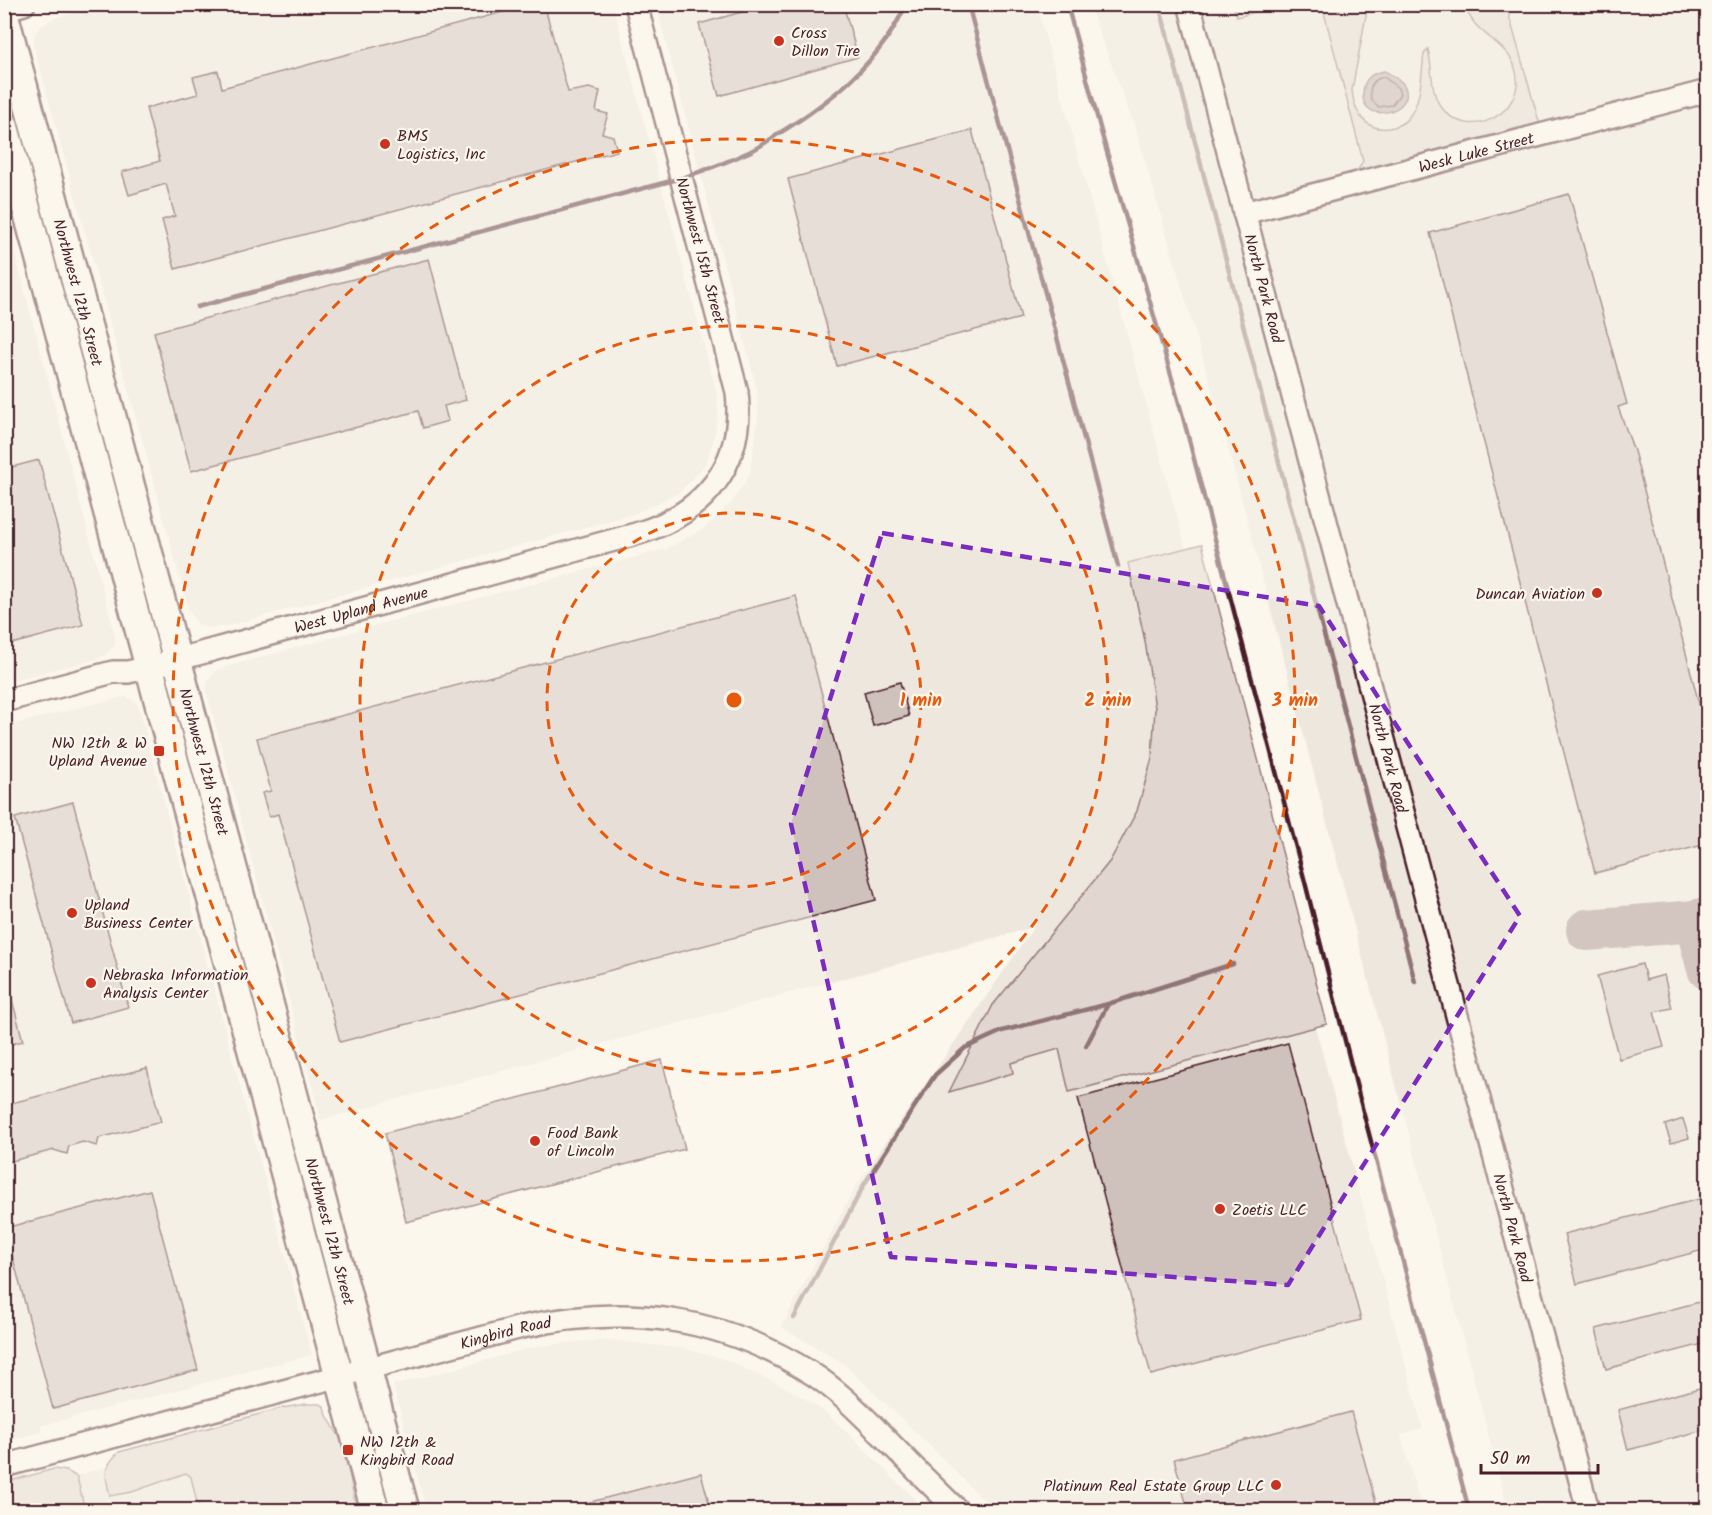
<svg xmlns="http://www.w3.org/2000/svg" width="1712" height="1515" font-family="Kalam,sans-serif">
	<rect width="100%" height="100%" fill="#fbf7ec"/>
	<filter id="ink" filterUnits="userSpaceOnUse"><feTurbulence type="fractalNoise" baseFrequency=".0167" numOctaves="2"/><feDisplacementMap in="SourceGraphic" scale="12" xChannelSelector="R" yChannelSelector="G"/><feConvolveMatrix kernelMatrix="1 2 1 2 8 2 1 2 1" color-interpolation-filters="sRGB"/></filter>
	<g filter="url(#ink)">
		<!-- built -->
		<g fill="#eee7de">
			<polygon points="105,5 613,5 717,393 718,415 714,438 706,463 691,481 677,494 634,514 224,627 209,628 198,625 189,611 33,44 35,33 42,25 54,18"/>
			<polygon points="656,5 1037,5 1239,742 1423,1429 1401,1435 1422,1510 993,1510 929,1445 842,1363 781,1327 855,1187 1034,927 321,1120 206,690 207,682 216,670 225,667 387,622 665,549 703,529 731,503 750,474 758,416 757,390"/>
			<polygon points="1089,5 1707,5 1707,1510 1508,1510 1222,425 1136,131"/>
			<polygon points="4,211 116,639 115,646 101,658 5,682"/>
			<polygon points="125,696 136,702 139,708 312,1355 41,1426 42,1432 5,1442 5,726"/>
			<polygon points="612,1340 687,1349 727,1360 791,1390 820,1408 844,1429 926,1510 426,1510 393,1385 534,1347 572,1342"/>
			<polygon points="323,1407 351,1510 5,1510 5,1495"/>
		</g>
		<!-- green -->
		<g fill="#e2d7d0" stroke="#967b7e" stroke-width="1.5">
			<polygon points="1233,4 1281,4 1281,5 1237,17"/>
			<path d="M1474 4 1506 5 1540 125 1355 175 1363 161 1322 5H1368L1352 90C1354 114 1367 134 1394 127 1399 125 1406 122 1409 117 1422 100 1421 75 1424 54L1428 49C1433 68 1430 92 1441 107 1469 145 1529 111 1515 68 1510 49 1487 38 1475 24 1470 18 1467 11 1463 5L1466 6Z"/>
			<polygon points="34,185 41,199 105,440 86,398"/>
			<polygon points="1202,544 1327,1024 1069,1092 1059,1049 1011,1063 1013,1073 949,1092 993,1005 1110,861 1137,811 1152,758 1155,708 1145,641 1128,563"/>
			<polygon points="206,829 221,862 293,1130 285,1133"/>
			<path d="M306 1404H320L324 1406C324 1415 337 1430 341 1440 348 1462 352 1487 356 1510H201L196 1499 191 1477 186 1473 132 1492 110 1496C105 1475 102 1468 119 1452L282 1408Z"/>
			<polygon points="54,1469 67,1471 77,1477 85,1510 5,1510 5,1482"/>
		</g>
		<!-- water -->
		<path fill="#bfadaa" stroke="#907477" stroke-width="1.5" d="M1385 71C1391 75 1400 79 1404 85 1420 112 1354 130 1364 86 1367 76 1376 72 1385 71Z"/>
		<g fill="none" stroke-linecap="round" stroke-linejoin="round">
			<!-- shore -->
			<path stroke="#79585e" stroke-width="1.5" d="M1384 77 1398 88 1400 94 1392 105 1378 107 1371 99C1369 88 1371 79 1384 77Z"/>
			<!-- stream -->
			<g stroke="#907477" stroke-width="4.5">
				<polyline points="1159,4 1415,982"/>
				<polyline points="1086,1046 1108,1004"/>
				<polyline points="794,1318 865,1183 935,1075 965,1048 1002,1031 1108,1004 1233,964"/>
			</g>
			<!-- taxiway -->
			<g stroke="#a28b8c" stroke-width="42">
				<polyline points="1695,921 1708,969"/>
				<polyline points="1587,930 1695,921 1708,917"/>
			</g>
		</g>
		<!-- building -->
		<g fill="#cfc2bc" stroke="#4a1f2b" stroke-width="1.5">
			<polygon points="533,4 544,4 568,92 589,88 600,91 596,111 608,114 602,133 613,136 617,151 175,269 162,220 175,216 166,184 129,195 122,172 160,161 146,108 198,94 193,77 218,71 222,88"/>
			<polygon points="770,4 843,4 858,57 719,96 699,24"/>
			<polygon points="972,130 1021,318 837,366 788,179"/>
			<polygon points="1569,194 1627,404 1618,407 1634,451 1707,735 1707,844 1595,873 1430,233"/>
			<polygon points="429,259 466,400 444,406 448,421 423,428 418,411 191,471 154,332"/>
			<polygon points="39,460 83,625 4,646 4,469"/>
			<polygon points="796,596 876,900 340,1042 278,814 269,817 262,793 271,791 257,738"/>
			<polygon points="900,682 909,716 873,726 864,692"/>
			<polygon points="73,802 128,1007 71,1023 15,818"/>
			<polygon points="1642,964 1646,980 1664,975 1672,1008 1654,1012 1664,1047 1619,1059 1597,976"/>
			<polygon points="4,988 9,988 23,1041 4,1046"/>
			<polygon points="1288,1043 1361,1320 1151,1375 1078,1098"/>
			<polygon points="662,1060 685,1149 406,1222 385,1133"/>
			<polygon points="147,1068 161,1122 99,1138 97,1146 83,1142 69,1146 67,1154 54,1150 4,1163 4,1105"/>
			<polygon points="1683,1119 1689,1138 1671,1143 1665,1125"/>
			<polygon points="150,1190 198,1370 53,1409 5,1228"/>
			<polygon points="1707,1197 1707,1249 1577,1284 1564,1234"/>
			<polygon points="1707,1300 1707,1343 1606,1369 1596,1329"/>
			<polygon points="1707,1386 1707,1429 1628,1450 1618,1410"/>
			<polygon points="1351,1412 1378,1510 1188,1510 1174,1459"/>
			<polygon points="701,1473 711,1510 576,1510 575,1506"/>
		</g>
		<g fill="none" stroke-linecap="round" stroke-linejoin="round">
			<defs>
				<g id="minor">
					<path id="s1" d="M1189 4 1588 1510"/>
					<polyline points="4,10 24,4"/>
					<path id="s2" d="M1244 213 1708 91"/>
					<path id="s3" d="M4 701 113 672H128L150 667 636 534C704 514 745 465 737 392L636 4"/>
					<path id="s4" d="M4 1466 522 1327C626 1304 720 1316 811 1373 838 1390 861 1414 883 1436 907 1461 932 1486 957 1510"/>
				</g>
				<g id="major">
					<path id="s5" d="M4 14 405 1510"/>
					<polyline points="4,125 375,1510"/>
				</g>
			</defs>
			<!-- minor casing -->
			<use href="#minor" stroke="#4a1f2b" stroke-width="26"/>
			<!-- major casing -->
			<use href="#major" stroke="#4a1f2b" stroke-width="32"/>
			<!-- minor -->
			<use href="#minor" stroke="#fbf7ec" stroke-width="21"/>
			<!-- major -->
			<use href="#major" stroke="#fbf7ec" stroke-width="27"/>
			<!-- rail -->
			<g stroke="#4a1f2b" stroke-width="4.5">
				<polyline points="968,4 1118,566"/>
				<polyline points="1067,4 1102,135 1183,417 1305,882 1360,1100 1469,1510"/>
				<path d="M197 307 682 178C702 171 723 164 742 155 755 150 767 142 778 134 830 102 881 62 906 4"/>
			</g>
		</g>
	</g>
	<!-- marked area -->
	<path d="M0 0H1712V1515H0ZM882 533 1319 606 1520 916 1288 1285 891 1257 791 824Z" fill="#fbf7ec" fill-opacity=".55" fill-rule="evenodd"/>
	<path fill="none" stroke="#7b2cbf" stroke-width="4.5" stroke-dasharray="12 8" stroke-linejoin="round" d="M882 533 1319 606 1520 916 1288 1285 891 1257 791 824Z"/>
	<!-- distance rings -->
	<g fill="none" stroke="#e8590c" stroke-width="3" stroke-dasharray="10 8">
		<circle cx="734" cy="700" r="187"/>
		<circle cx="734" cy="700" r="374"/>
		<circle cx="734" cy="700" r="561"/>
	</g>
	<!-- markers -->
	<g fill="#c8321e" stroke="#fbf7ec" stroke-width="2">
		<circle cx="779" cy="41" r="6"/>
		<circle cx="385" cy="144" r="6"/>
		<circle cx="1597" cy="593" r="6"/>
		<rect x="153" y="745" width="12" height="12" rx="3"/>
		<circle cx="72" cy="913" r="6"/>
		<circle cx="91" cy="983" r="6"/>
		<circle cx="535" cy="1141" r="6"/>
		<circle cx="1220" cy="1209" r="6"/>
		<rect x="342" y="1444" width="12" height="12" rx="3"/>
		<circle cx="1276" cy="1485" r="6"/>
	</g>
	<g text-anchor="middle" stroke-width="4.5" stroke-linejoin="round" paint-order="stroke">
		<!-- poi labels -->
		<g font-size="16" fill="#4a1f2b" stroke="#fbf7ec" text-anchor="start">
			<text x="791" y="38">Cross<tspan x="791" dy="18">Dillon Tire</tspan></text>
			<text x="397" y="141">BMS<tspan x="397" dy="18">Logistics, Inc</tspan></text>
			<text x="1585" y="599" text-anchor="end">Duncan Aviation</text>
			<text x="147" y="748" text-anchor="end">NW 12th &amp; W<tspan x="147" dy="18">Upland Avenue</tspan></text>
			<text x="84" y="910">Upland<tspan x="84" dy="18">Business Center</tspan></text>
			<text x="103" y="980">Nebraska Information<tspan x="103" dy="18">Analysis Center</tspan></text>
			<text x="547" y="1138">Food Bank<tspan x="547" dy="18">of Lincoln</tspan></text>
			<text x="1232" y="1215">Zoetis LLC</text>
			<text x="360" y="1447">NW 12th &amp;<tspan x="360" dy="18">Kingbird Road</tspan></text>
			<text x="1264" y="1491" text-anchor="end">Platinum Real Estate Group LLC</text>
		</g>
		<!-- street labels -->
		<g font-size="16" fill="#4a1f2b" stroke="#fbf7ec">
			<text dy="6" stroke="none"><textPath href="#s2" startOffset="240">Wesk Luke Street</textPath></text>
			<text transform="translate(701 250) rotate(75)" y="6">Northwest 15th Street</text>
			<text dy="6" stroke="none"><textPath href="#s1" startOffset="294">North Park Road</textPath></text>
			<text dy="6" stroke="none"><textPath href="#s5" startOffset="288">Northwest 12th Street</textPath></text>
			<text dy="6" stroke="none"><textPath href="#s3" startOffset="369">West Upland Avenue</textPath></text>
			<text dy="6" stroke="none"><textPath href="#s1" startOffset="780">North Park Road</textPath></text>
			<text dy="6" stroke="none"><textPath href="#s5" startOffset="774">Northwest 12th Street</textPath></text>
			<text dy="6" stroke="none"><textPath href="#s1" startOffset="1266">North Park Road</textPath></text>
			<text dy="6" stroke="none"><textPath href="#s5" startOffset="1260">Northwest 12th Street</textPath></text>
			<text dy="6" stroke="none"><textPath href="#s4" startOffset="519">Kingbird Road</textPath></text>
		</g>
	</g>
	<circle cx="734" cy="700" r="9" fill="#e8590c" stroke="#fbf7ec" stroke-width="3"/>
	<g font-size="18" text-anchor="middle" font-weight="bold" fill="#e8590c" stroke="#fbf7ec" stroke-width="4.5" stroke-linejoin="round" paint-order="stroke">
		<text x="921" y="706">1 min</text>
		<text x="1108" y="706">2 min</text>
		<text x="1295" y="706">3 min</text>
	</g>
	<!-- margin -->
	<rect width="1712" height="1515" fill="none" stroke="#fbf7ec" stroke-width="24"/>
	<rect x="12" y="12" width="1688" height="1491" fill="none" stroke="#4a1f2b" stroke-width="2" filter="url(#ink)"/>
	<!-- scale -->
	<path d="M1481 1464v9h117v-9" fill="none" stroke="#4a1f2b" stroke-width="3"/>
	<text x="1490" y="1464" font-size="18" fill="#4a1f2b" stroke="#fbf7ec" stroke-width="4.5" paint-order="stroke">50 m</text>
</svg>
